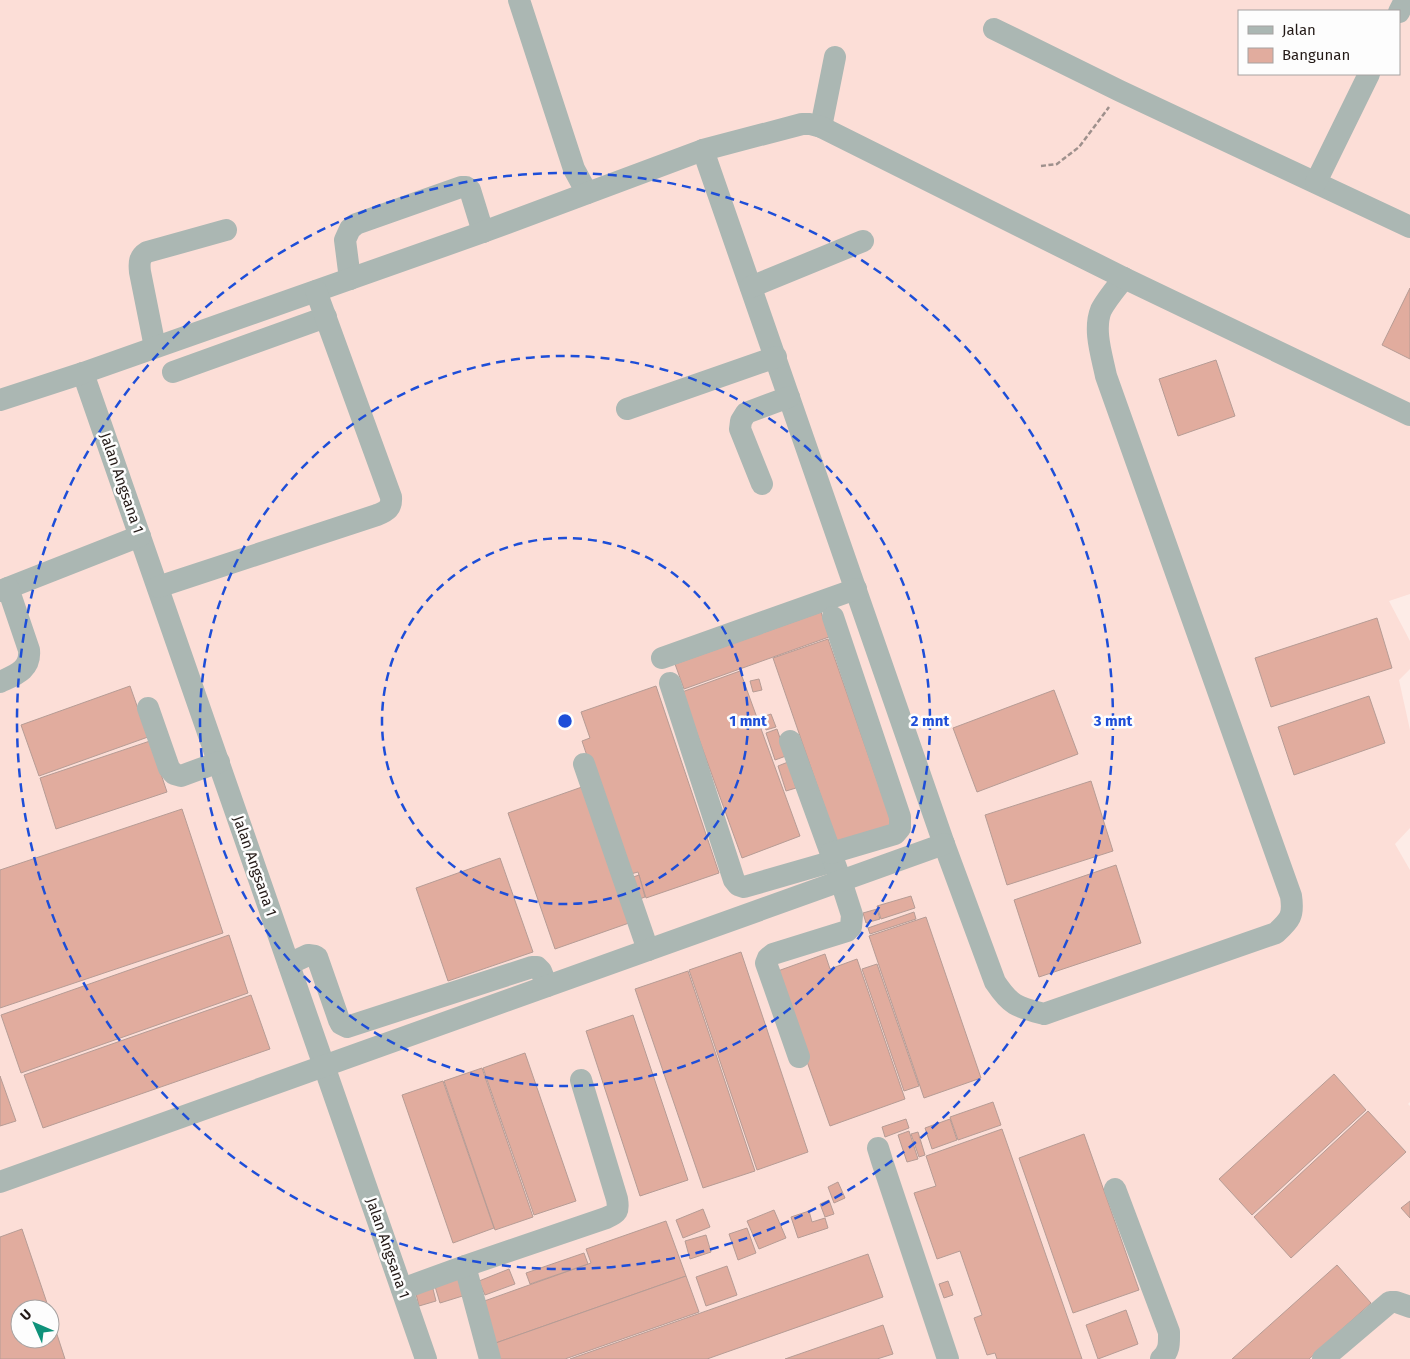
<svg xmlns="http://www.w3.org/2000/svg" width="1410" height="1359" font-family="'Fira Sans',sans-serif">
	<rect width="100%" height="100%" fill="#fdece7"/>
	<!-- built -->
	<path fill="#fcded7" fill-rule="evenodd" d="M0 0H1410V594L1389 601 1410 641V669L1399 680 1410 730V828L1395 844 1410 870V1102L1408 1104 1410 1106V1359H0ZM1239 11H1399V74H1239ZM20 1309H50V1339H20Z"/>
	<!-- building -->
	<g fill="#e1ac9e" stroke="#b69c95">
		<polygon points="1410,288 1410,359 1382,345"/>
		<polygon points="1216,360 1235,416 1178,436 1159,379"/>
		<polygon points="821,612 829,637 684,689 675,664"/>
		<polygon points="1377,618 1392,668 1271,707 1255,658"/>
		<polygon points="828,639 893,826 838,846 773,658"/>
		<polygon points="740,671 800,836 742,858 682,692"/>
		<polygon points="759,679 762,690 753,692 750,681"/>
		<polygon points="130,686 148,737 39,776 21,725"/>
		<polygon points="656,686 719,873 646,898 638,872 627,875 582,741 590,738 581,712"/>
		<polygon points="1054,690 1078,754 977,792 953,728"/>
		<polygon points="1369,696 1385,743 1294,775 1278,727"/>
		<polygon points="771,714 776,727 766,730 762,717"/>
		<polygon points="777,729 786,756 775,760 766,733"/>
		<polygon points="150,741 167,792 56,829 40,778"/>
		<polygon points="788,762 796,788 786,791 778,766"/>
		<polygon points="1091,781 1113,851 1007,885 985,815"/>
		<polygon points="582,787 629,923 555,949 508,813"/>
		<polygon points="182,809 223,933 0,1008 0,870"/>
		<polygon points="500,858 533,952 448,981 416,888"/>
		<polygon points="1116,865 1141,943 1039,977 1014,900"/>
		<polygon points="639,875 645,897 632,902 625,880"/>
		<polygon points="911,896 915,908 881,919 877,906"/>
		<polygon points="877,909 880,919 866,923 863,913"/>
		<polygon points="914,912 916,919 870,934 868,928"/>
		<polygon points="926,917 981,1078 924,1098 869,936"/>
		<polygon points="229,935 248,993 21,1073 1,1015"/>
		<polygon points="741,952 808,1152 757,1170 689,970"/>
		<polygon points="825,954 830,969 857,959 905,1099 830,1126 775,972"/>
		<polygon points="877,964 919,1086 904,1091 862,969"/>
		<polygon points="688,971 755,1171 703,1188 635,989"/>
		<polygon points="251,995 270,1049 43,1128 24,1075"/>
		<polygon points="633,1015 688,1180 640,1196 586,1031"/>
		<polygon points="525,1053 576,1201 534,1215 483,1068"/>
		<polygon points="482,1068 533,1217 495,1230 444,1081"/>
		<polygon points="1334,1074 1366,1110 1252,1215 1219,1179"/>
		<polygon points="0,1076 16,1121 0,1126"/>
		<polygon points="443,1081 494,1228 453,1243 402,1095"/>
		<polygon points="993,1102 1001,1125 958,1140 950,1117"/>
		<polygon points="1368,1111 1406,1152 1291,1258 1254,1217"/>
		<polygon points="906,1119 909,1128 885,1137 882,1127"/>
		<polygon points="950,1119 957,1140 932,1149 925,1128"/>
		<polygon points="1002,1129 1082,1359 997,1359 995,1353 987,1355 974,1318 982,1315 960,1251 937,1259 914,1193 936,1186 926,1156"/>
		<polygon points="909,1131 918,1159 907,1162 898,1135"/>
		<polygon points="918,1132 925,1155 919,1157 911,1134"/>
		<polygon points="1084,1134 1139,1290 1073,1313 1019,1158"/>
		<polygon points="838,1182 845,1198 834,1203 828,1187"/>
		<polygon points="829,1200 834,1214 825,1217 820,1204"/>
		<polygon points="1410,1201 1410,1218 1401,1208"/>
		<polygon points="703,1209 710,1227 683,1238 676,1220"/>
		<polygon points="774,1210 786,1238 759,1249 747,1221"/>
		<polygon points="809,1211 812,1222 825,1218 828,1228 798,1238 791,1217"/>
		<polygon points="666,1221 686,1276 490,1345 476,1304 591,1263 586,1249"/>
		<polygon points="747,1228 756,1253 738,1260 729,1234"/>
		<polygon points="22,1229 49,1309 20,1309 20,1339 50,1339 50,1313 65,1359 0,1359 0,1237"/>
		<polygon points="706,1235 711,1252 690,1259 685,1241"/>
		<polygon points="584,1253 588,1264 530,1284 526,1273"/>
		<polygon points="868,1254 883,1297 707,1359 570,1359"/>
		<polygon points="1337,1265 1371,1303 1309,1359 1232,1359"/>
		<polygon points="727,1266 737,1295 706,1306 696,1277"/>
		<polygon points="509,1269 515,1284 485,1295 479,1281"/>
		<polygon points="463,1274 469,1294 440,1303 434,1283"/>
		<polygon points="686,1276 699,1312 565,1359 495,1359 490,1345"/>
		<polygon points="948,1281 953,1295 944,1298 939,1284"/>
		<polygon points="432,1285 436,1301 419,1306 415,1290"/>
		<polygon points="1126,1310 1138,1344 1098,1359 1086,1325"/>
		<polygon points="883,1325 893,1354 877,1359 785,1359"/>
	</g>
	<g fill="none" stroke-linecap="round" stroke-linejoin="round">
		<!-- path -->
		<polyline stroke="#9e908c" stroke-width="2.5" stroke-dasharray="5 2.5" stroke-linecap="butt" points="1041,166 1057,164 1079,147 1109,107"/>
		<!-- minor -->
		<g stroke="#abb7b3" stroke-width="22">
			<polyline points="519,0 574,169 587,193"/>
			<polyline points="1399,12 1405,0"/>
			<polyline points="994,29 1120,91 1410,227"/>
			<polyline points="821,127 835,57"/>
			<path d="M703 150 944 844 995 982C1011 1006 1017 1007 1044 1014L1276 933C1290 920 1294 916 1291 896L1106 376C1102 356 1093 330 1101 310 1106 300 1117 287 1124 278"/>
			<polyline points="1316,182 1369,74"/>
			<polyline points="350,279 345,240 350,229 356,224 461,187 466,187 470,190 483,232"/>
			<polyline points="751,287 863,241"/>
			<path d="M155 347 140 272C139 263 139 257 147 252L226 230"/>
			<polyline points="173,372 326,317"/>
			<polyline points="83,373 426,1359"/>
			<polyline points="0,400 83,373 483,232 703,150 802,124 810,124 821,127 1124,278 1410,415"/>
			<polyline points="627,409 776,357"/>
			<polyline points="762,484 740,429 741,421 746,413 789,397"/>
			<path d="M158 587 377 515C387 511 392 508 391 497L316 291"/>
			<polyline points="0,591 140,536"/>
			<polyline points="662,658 856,589"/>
			<path d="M0 682C15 675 31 670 29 650L8 588"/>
			<polyline points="670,683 734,880 738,885 744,887 834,861"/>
			<polyline points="148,708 169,768 174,774 181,776 219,762"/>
			<polyline points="790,741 841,881 852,915 851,927 847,931 773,954 768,958 766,963 799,1057"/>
			<polyline points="584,764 648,950"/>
			<polyline points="831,853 885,837 895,834 900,828 900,817 833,617"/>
			<polyline points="289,964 308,955 315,956 317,957 339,1020 341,1024 347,1027 532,967 537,967 541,971 547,986"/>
			<polyline points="878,1148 882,1161 948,1359"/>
			<polyline points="0,1182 944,844"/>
			<path d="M1115 1189 1169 1332C1169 1343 1170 1351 1161 1359"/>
			<polyline points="465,1266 490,1359"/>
			<path d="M402 1289 465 1266 606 1218C618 1213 619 1211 617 1199L581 1080"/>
			<polyline points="1323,1359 1390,1302 1396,1302 1410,1307"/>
		</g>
	</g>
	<!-- distance rings -->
	<g fill="none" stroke="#1d4ed8" stroke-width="2.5" stroke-dasharray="9 6">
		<circle cx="565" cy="721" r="183"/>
		<circle cx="565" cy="721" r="365"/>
		<circle cx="565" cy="721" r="548"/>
	</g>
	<g text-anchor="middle" stroke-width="5" stroke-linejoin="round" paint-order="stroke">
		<!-- street labels -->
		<g font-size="15" fill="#231916" stroke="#fdfdfd">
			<text transform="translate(122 483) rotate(71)" y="5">Jalan Angsana 1</text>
			<text transform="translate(255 866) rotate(71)" y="5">Jalan Angsana 1</text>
			<text transform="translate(388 1248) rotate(71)" y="5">Jalan Angsana 1</text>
		</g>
	</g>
	<circle cx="565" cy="721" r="8" fill="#1d4ed8" stroke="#fdfdfd" stroke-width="2.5"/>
	<g font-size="15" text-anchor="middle" font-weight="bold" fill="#1d4ed8" stroke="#fdfdfd" stroke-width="5" stroke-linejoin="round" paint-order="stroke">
		<text x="748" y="726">1 mnt</text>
		<text x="930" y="726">2 mnt</text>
		<text x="1113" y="726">3 mnt</text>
	</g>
	<!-- legend -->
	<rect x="1238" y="10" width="162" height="65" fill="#fdfdfd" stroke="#a6a2a1"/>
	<rect x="1248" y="26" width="25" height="8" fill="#abb7b3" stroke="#a6a2a1"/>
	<text x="1282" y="35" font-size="15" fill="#231916">Jalan</text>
	<rect x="1248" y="48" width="25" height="15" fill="#e1ac9e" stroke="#a6a2a1"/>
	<text x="1282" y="60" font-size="15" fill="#231916">Bangunan</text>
	<!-- north arrow -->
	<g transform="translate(35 1324) rotate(315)"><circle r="24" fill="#fdfdfd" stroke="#a6a2a1"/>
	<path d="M0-4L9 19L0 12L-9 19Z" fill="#0f927a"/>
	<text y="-8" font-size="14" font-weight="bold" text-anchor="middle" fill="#231916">U</text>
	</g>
</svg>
